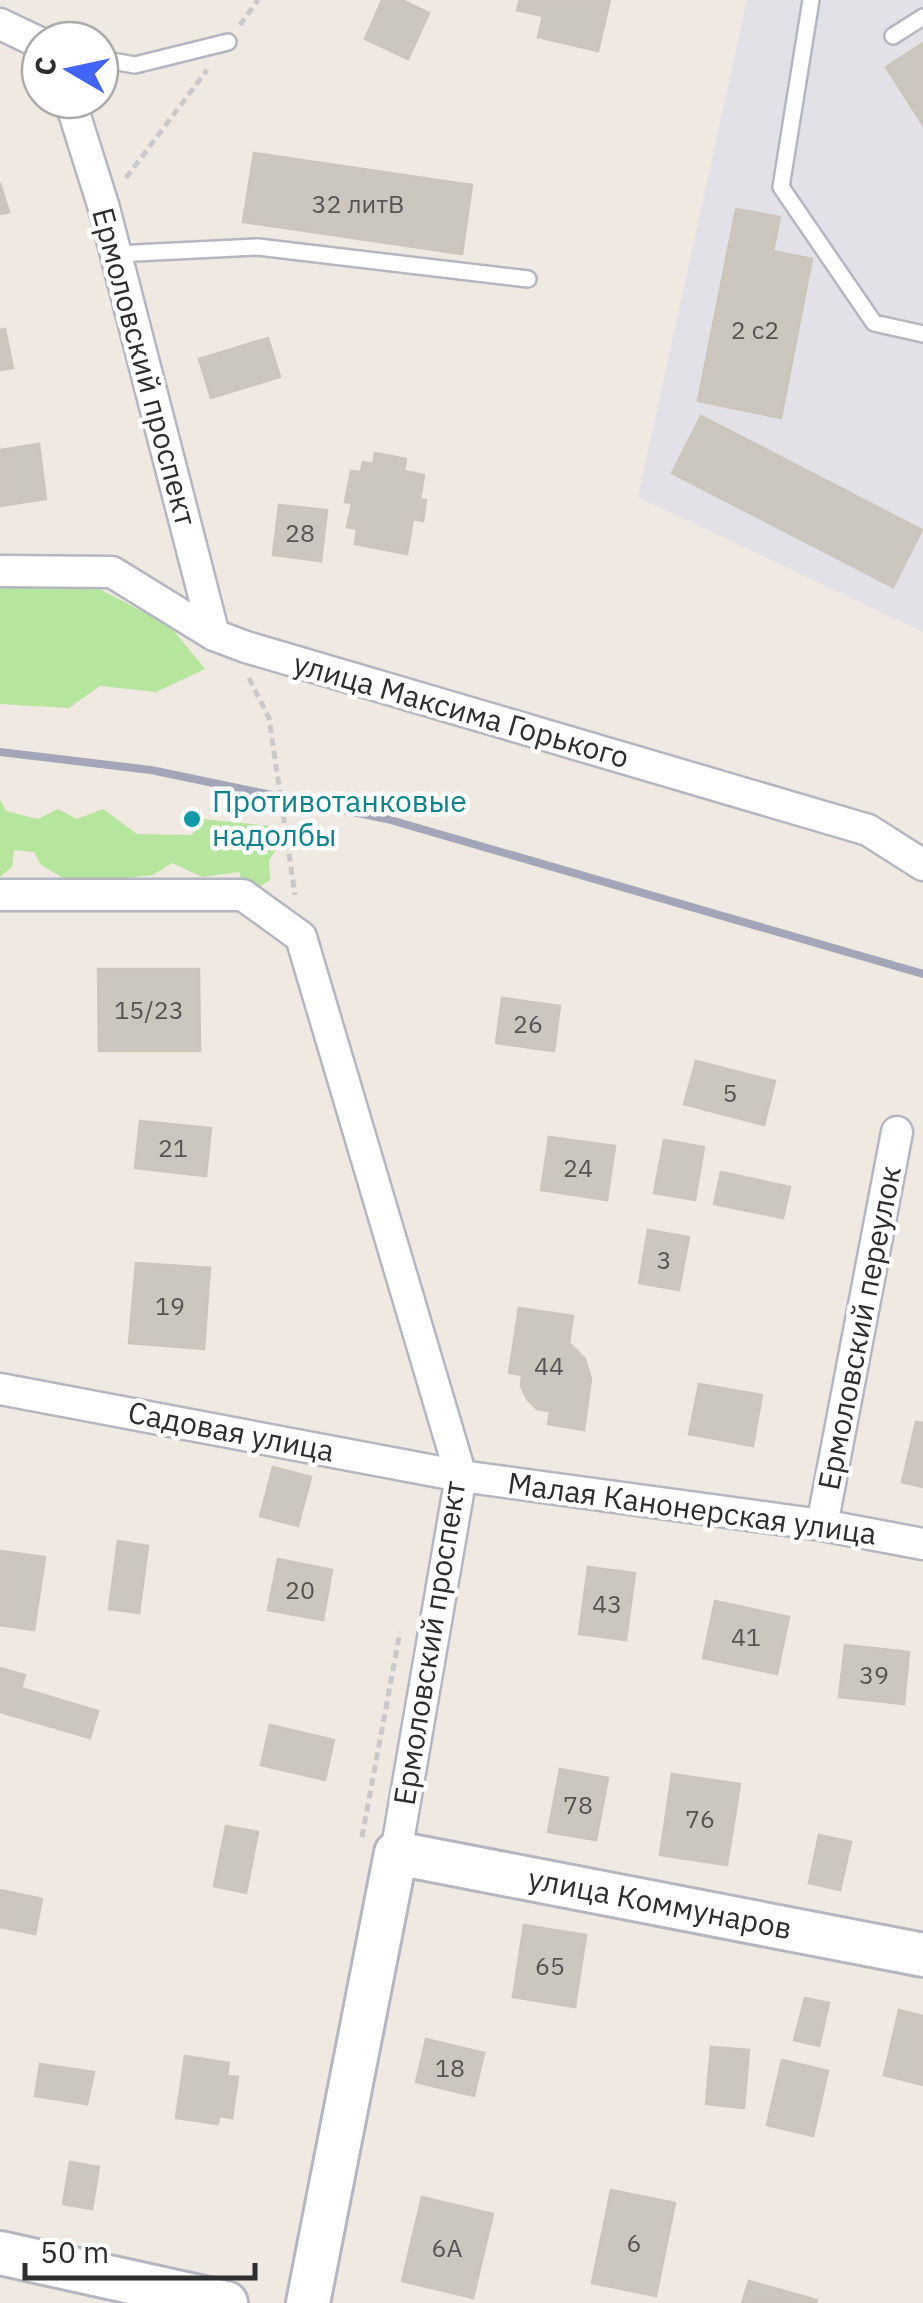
<svg xmlns="http://www.w3.org/2000/svg" width="923" height="2303" font-family="'IBM Plex Sans',sans-serif">
	<rect width="100%" height="100%" fill="#efe9e1"/>
	<!-- industrial -->
	<polygon fill="#e3e1e8" points="747,0 923,0 923,632 638,497"/>
	<!-- green -->
	<g fill="#b6e59e">
		<polygon points="0,580 86,582 170,626 205,669 156,692 100,686 69,708 0,704"/>
		<polygon points="0,799 6,811 38,819 58,809 77,819 103,809 137,834 192,835 203,819 272,826 279,846 269,860 270,880 258,888 245,887 239,872 202,877 172,863 153,875 73,884 41,865 34,852 14,850 12,867 0,877"/>
	</g>
	<!-- building -->
	<g fill="#cbc7bf" stroke="#cbc5ba" stroke-width="2.5">
		<polygon points="382,0 402,0 429,13 408,59 365,39"/>
		<polygon points="520,0 610,0 598,51 538,37 543,16 517,10"/>
		<polygon points="923,43 923,125 886,67"/>
		<polygon points="254,153 472,185 462,254 243,222"/>
		<polygon points="0,183 9,212 0,214"/>
		<polygon points="736,209 780,217 773,251 812,259 781,418 698,401"/>
		<polygon points="5,329 13,368 0,370 0,330"/>
		<polygon points="268,338 280,377 211,398 199,359"/>
		<polygon points="701,416 922,530 893,587 672,473"/>
		<polygon points="39,444 46,499 0,506 0,450"/>
		<polygon points="375,453 406,459 404,471 424,475 420,499 426,500 423,521 413,519 407,554 355,544 357,529 347,527 352,503 345,502 351,471 361,472 363,462 373,464"/>
		<polygon points="279,505 327,510 321,561 273,555"/>
		<polygon points="98,969 199,969 200,1051 99,1051"/>
		<polygon points="502,998 560,1006 554,1051 496,1043"/>
		<polygon points="696,1061 775,1081 764,1125 684,1104"/>
		<polygon points="140,1121 211,1128 206,1176 135,1168"/>
		<polygon points="549,1137 615,1146 607,1200 541,1190"/>
		<polygon points="664,1140 704,1147 695,1200 654,1193"/>
		<polygon points="721,1172 790,1187 783,1218 714,1204"/>
		<polygon points="648,1230 689,1237 679,1290 639,1283"/>
		<polygon points="136,1263 210,1268 204,1349 129,1343"/>
		<polygon points="519,1308 573,1316 569,1343 585,1359 591,1379 584,1430 548,1424 550,1411 537,1409 527,1399 521,1386 522,1375 509,1373"/>
		<polygon points="699,1384 762,1395 753,1446 689,1434"/>
		<polygon points="916,1422 923,1423 923,1487 902,1482"/>
		<polygon points="273,1467 311,1477 298,1526 260,1516"/>
		<polygon points="118,1541 148,1546 139,1613 109,1609"/>
		<polygon points="0,1551 45,1557 34,1630 0,1625"/>
		<polygon points="278,1559 332,1570 323,1620 268,1610"/>
		<polygon points="588,1567 635,1573 626,1640 579,1634"/>
		<polygon points="715,1601 789,1617 777,1674 703,1658"/>
		<polygon points="845,1645 909,1652 904,1704 839,1697"/>
		<polygon points="0,1668 25,1675 21,1688 98,1711 90,1738 0,1712"/>
		<polygon points="270,1725 334,1740 325,1780 261,1765"/>
		<polygon points="560,1769 608,1778 596,1840 548,1832"/>
		<polygon points="672,1774 740,1784 727,1865 660,1855"/>
		<polygon points="226,1826 258,1832 246,1893 214,1886"/>
		<polygon points="819,1835 851,1842 840,1890 809,1883"/>
		<polygon points="0,1890 42,1899 35,1934 0,1927"/>
		<polygon points="524,1925 586,1935 575,2007 513,1997"/>
		<polygon points="805,1998 829,2003 819,2046 794,2040"/>
		<polygon points="899,2010 923,2016 923,2085 884,2075"/>
		<polygon points="426,2039 484,2053 474,2096 416,2082"/>
		<polygon points="711,2047 749,2050 744,2108 706,2104"/>
		<polygon points="185,2056 229,2063 227,2076 238,2077 232,2118 219,2116 218,2124 176,2118"/>
		<polygon points="782,2060 828,2071 813,2136 767,2125"/>
		<polygon points="40,2064 94,2072 87,2104 35,2096"/>
		<polygon points="70,2162 99,2167 92,2209 63,2204"/>
		<polygon points="611,2190 675,2203 656,2296 592,2283"/>
		<polygon points="422,2197 493,2214 473,2298 402,2281"/>
		<polygon points="749,2281 817,2300 816,2303 742,2303"/>
	</g>
	<g fill="none" stroke-linecap="round" stroke-linejoin="round">
		<defs>
			<g id="lane">
				<polyline points="811,0 781,187 874,323 923,334"/>
				<polyline points="893,36 923,17"/>
				<polyline points="100,59 135,65 228,42"/>
				<polyline points="115,254 258,247 528,279"/>
			</g>
			<g id="street">
				<polyline points="0,24 40,43"/>
				<polyline points="70,100 104,208 214,635"/>
				<polyline points="0,571 112,572 214,635 246,647 868,830 923,865"/>
				<polyline points="0,895 243,895 301,937 461,1476 396,1853"/>
				<polyline points="0,1389 461,1476 822,1525 923,1544"/>
				<polyline points="822,1525 897,1132"/>
			</g>
			<g id="secondary">
				<polyline points="0,2253 226,2303"/>
				<polyline points="308,2303 396,1853 923,1955"/>
			</g>
		</defs>
		<!-- lane casing -->
		<use href="#lane" stroke="#b4b7c1" stroke-width="20"/>
		<!-- street casing -->
		<use href="#street" stroke="#b4b7c1" stroke-width="35"/>
		<!-- secondary casing -->
		<use href="#secondary" stroke="#b4b7c1" stroke-width="48"/>
		<!-- path -->
		<g stroke="#c9c9c9" stroke-width="5" stroke-dasharray="8 5" stroke-linecap="butt">
			<polyline points="240,25 258,0"/>
			<polyline points="126,178 207,70"/>
			<polyline points="249,678 269,718 295,895"/>
			<polyline points="362,1837 400,1632"/>
		</g>
		<!-- lane -->
		<use href="#lane" stroke="#fff" stroke-width="15"/>
		<!-- street -->
		<use href="#street" stroke="#fff" stroke-width="30"/>
		<!-- secondary -->
		<use href="#secondary" stroke="#fff" stroke-width="42"/>
		<!-- rail -->
		<polyline stroke="#a3a6b8" stroke-width="8" points="0,752 151,770 387,819 923,974"/>
	</g>
	<!-- markers -->
	<circle fill="#0f9aa8" stroke="#fff" stroke-width="4" cx="192" cy="819" r="10"/>
	<g text-anchor="middle" stroke-width="9" stroke-linejoin="round" paint-order="stroke">
		<!-- number labels -->
		<g font-size="25" fill="#555452">
			<text x="358" y="213">32 литВ</text>
			<text x="755" y="339">2 с2</text>
			<text x="300" y="542">28</text>
			<text x="149" y="1019">15/23</text>
			<text x="528" y="1033">26</text>
			<text x="730" y="1102">5</text>
			<text x="173" y="1157">21</text>
			<text x="578" y="1177">24</text>
			<text x="664" y="1269">3</text>
			<text x="170" y="1315">19</text>
			<text x="549" y="1375">44</text>
			<text x="300" y="1599">20</text>
			<text x="607" y="1613">43</text>
			<text x="746" y="1646">41</text>
			<text x="874" y="1684">39</text>
			<text x="578" y="1814">78</text>
			<text x="700" y="1828">76</text>
			<text x="550" y="1975">65</text>
			<text x="450" y="2077">18</text>
			<text x="634" y="2252">6</text>
			<text x="447" y="2257">6А</text>
		</g>
		<!-- street labels -->
		<g font-size="30" fill="#2e2e2e" stroke="#fff">
			<text transform="translate(144 367) rotate(75)" y="10">Ермоловский проспект</text>
			<text transform="translate(461 711) rotate(16)" y="10">улица Максима Горького</text>
			<text transform="translate(860 1328) rotate(-79)" y="10">Ермоловский переулок</text>
			<text transform="translate(231 1432) rotate(11)" y="10">Садовая улица</text>
			<text transform="translate(692 1509) rotate(8)" y="10">Малая Канонерская улица</text>
			<text transform="translate(430 1643) rotate(-81)" y="10">Ермоловский проспект</text>
			<text transform="translate(660 1904) rotate(11)" y="10">улица Коммунаров</text>
		</g>
		<!-- culture labels -->
		<g font-size="30" fill="#0d838f" stroke="#fff" text-anchor="start">
			<text x="212" y="812">Противотанковые<tspan x="212" dy="34">надолбы</tspan></text>
		</g>
	</g>
	<!-- north arrow -->
	<g transform="translate(70 70) rotate(279)"><circle r="48" fill="#ffffff" stroke="#ababab" stroke-width="2.5"/>
	<path d="M0-8L18 38L0 25L-18 38Z" fill="#4264fb"/>
	<text y="-15" font-size="28" font-weight="bold" text-anchor="middle" fill="#2e2e2e">С</text>
	</g>
	<!-- scale -->
	<path d="M25 2263v15h230v-15" fill="none" stroke="#2e2e2e" stroke-width="5"/>
	<text x="40" y="2263" font-size="30" fill="#2e2e2e" stroke="#ffffff" stroke-width="8" paint-order="stroke">50 m</text>
</svg>
